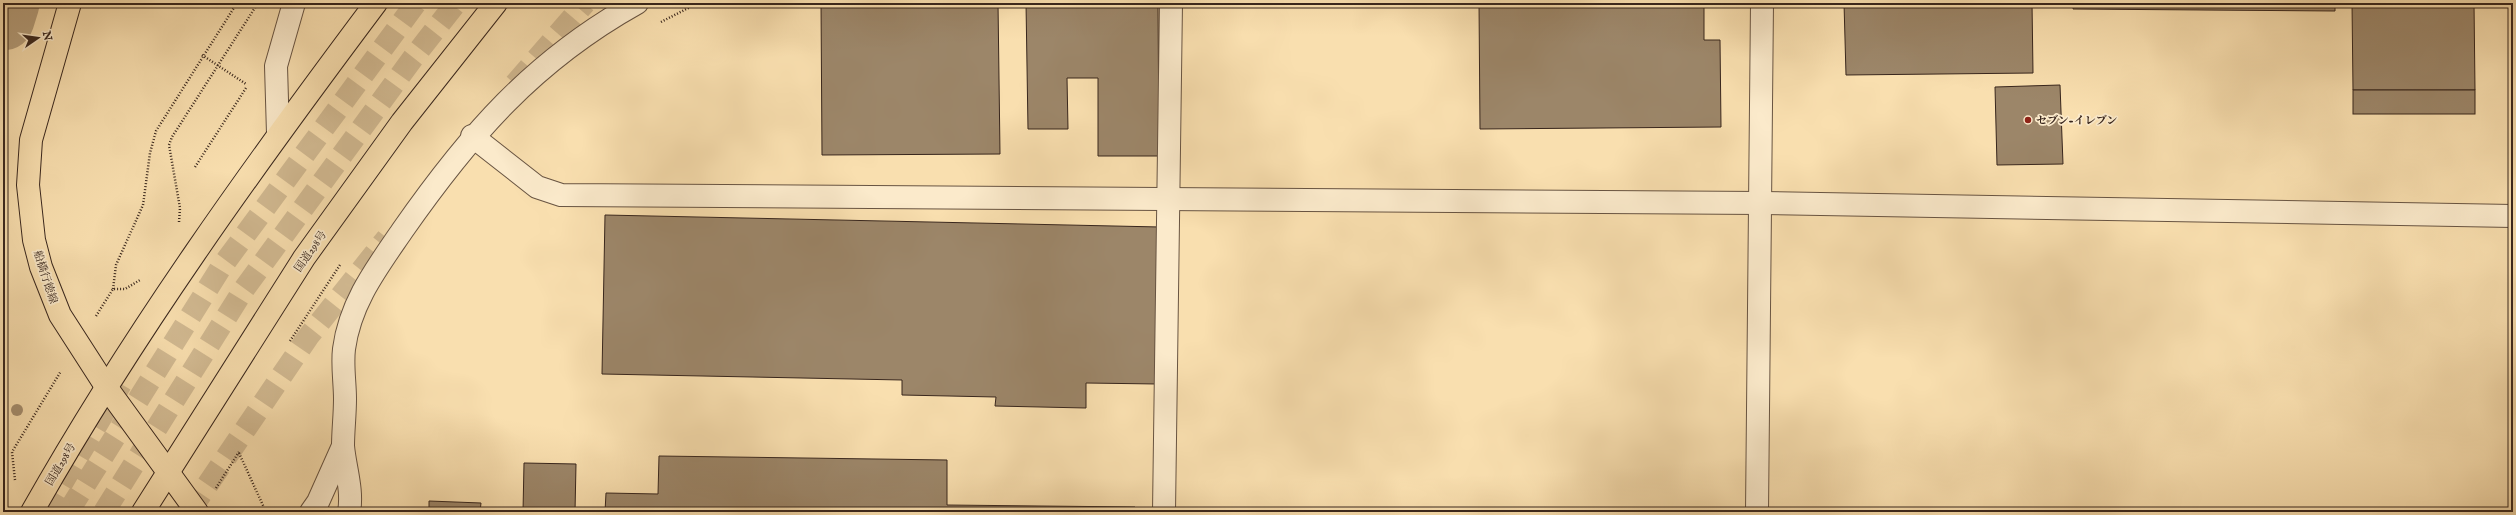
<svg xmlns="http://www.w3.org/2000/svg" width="2516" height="515" font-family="'IM FELL English','Noto Serif JP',serif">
	<rect width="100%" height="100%" fill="#f9dfaf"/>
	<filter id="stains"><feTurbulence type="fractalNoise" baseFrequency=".005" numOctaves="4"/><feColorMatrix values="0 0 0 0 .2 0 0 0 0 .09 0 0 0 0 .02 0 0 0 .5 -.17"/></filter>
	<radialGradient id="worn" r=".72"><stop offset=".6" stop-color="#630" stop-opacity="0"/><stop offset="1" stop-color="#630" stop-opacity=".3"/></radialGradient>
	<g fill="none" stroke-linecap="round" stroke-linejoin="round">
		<!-- river -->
		<polyline stroke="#b7a07d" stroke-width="63" points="3,19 8,3"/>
	</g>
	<!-- building -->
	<g fill="#9c8669" stroke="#38261d">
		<polygon points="821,3 998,3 1000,154 822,155"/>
		<polygon points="1026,3 1158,3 1159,156 1098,156 1098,78 1067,78 1068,129 1028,129"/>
		<polygon points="1479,3 1704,3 1704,40 1720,40 1721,127 1480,129"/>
		<polygon points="1844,3 2032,3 2033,73 1846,75"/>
		<polygon points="2074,3 2335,3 2335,11 2073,9"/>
		<polygon points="2352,3 2474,3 2475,90 2353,90"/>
		<polygon points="2060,85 2063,164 1997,165 1995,87"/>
		<rect x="2353" y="90" width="122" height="24"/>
		<polygon points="605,215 1160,227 1157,384 1086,383 1086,408 995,406 996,397 902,395 902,380 602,374"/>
		<polygon points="659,456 947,460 947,505 1135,507 1135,512 605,512 606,493 658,494"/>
		<polygon points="524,463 576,464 575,512 523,512"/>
		<polygon points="429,501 481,503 480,512 429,512"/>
	</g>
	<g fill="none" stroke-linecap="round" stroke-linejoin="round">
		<!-- highway-tunnel -->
		<g stroke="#d2ba92" stroke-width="22" stroke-dasharray="22 11" stroke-linecap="butt">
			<polyline points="515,84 585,3"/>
			<polyline points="45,512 121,384"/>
			<polyline points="68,512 220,269 416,3"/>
			<polyline points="104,512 244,289 413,58 456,3"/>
			<polyline points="189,512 308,337 387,238"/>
		</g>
		<defs>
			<g id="minor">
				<polyline points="278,134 276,66 294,3"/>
				<polyline points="472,136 537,187 561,195 1761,203 2513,216"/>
				<polyline points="311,512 318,502 343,446"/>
				<path d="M349 512C353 490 345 468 343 446 343 431 345 415 345 399 345 383 342 365 344 349 350 303 376 269 402 231 469 135 533 61 637 3"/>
				<polyline points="1164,512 1171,3"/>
				<polyline points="1757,512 1762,3"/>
			</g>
			<polyline id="major" points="70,3 31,140 28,185 34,240 41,267 60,315 107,388 197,512"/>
			<g id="highway">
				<path d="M32 512C133 333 253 167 376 3"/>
				<polyline points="143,512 304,258 402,122 496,3"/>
			</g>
		</defs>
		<!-- minor casing -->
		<use href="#minor" stroke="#685442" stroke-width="24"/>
		<!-- major casing -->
		<use href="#major" stroke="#38261d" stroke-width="24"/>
		<!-- highway casing -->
		<use href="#highway" stroke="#38261d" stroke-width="24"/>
		<!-- path -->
		<g stroke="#38261d" stroke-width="2.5" stroke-dasharray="1 2" stroke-linecap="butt">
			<polyline points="661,22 698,3"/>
			<polyline points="202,55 246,84"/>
			<polyline points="195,167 246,88"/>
			<polyline points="179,222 180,208 169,145 172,137 258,3"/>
			<polyline points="113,289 116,265 143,205 150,153 156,131 237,3"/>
			<polyline points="96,316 113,289 125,289 140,280"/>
			<polyline points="290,341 340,265"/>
			<polyline points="239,453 266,512"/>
			<polyline points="15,480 12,452 61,371"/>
			<polyline points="216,488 239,452"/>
		</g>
		<!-- minor -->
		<use href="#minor" stroke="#fbeacb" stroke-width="22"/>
		<!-- major -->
		<use href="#major" stroke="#f9dfaf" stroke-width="22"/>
		<!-- highway -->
		<use href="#highway" stroke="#f9dfaf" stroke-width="22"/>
	</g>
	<!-- trees -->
	<circle fill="#a58e6f" cx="17" cy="410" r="6"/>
	<!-- markers -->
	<circle fill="#8f2418" stroke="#fbeacb" stroke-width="1.5" cx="2028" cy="120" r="4"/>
	<g text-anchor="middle" stroke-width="3.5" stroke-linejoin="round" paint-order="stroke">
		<!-- poi labels -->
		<g font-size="11" font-weight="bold" fill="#38261d" stroke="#fbeacb" text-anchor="start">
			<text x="2036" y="124">セブン-イレブン</text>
		</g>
		<!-- street labels -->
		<g font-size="11" fill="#38261d" stroke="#fbeacb">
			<text transform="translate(310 251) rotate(-55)" y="4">国道298号</text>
			<text transform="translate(46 277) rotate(72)" y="4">船橋行徳線</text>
			<text transform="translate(60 464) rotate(-59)" y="4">国道298号</text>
		</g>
	</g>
	<!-- margin -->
	<rect width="2516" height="515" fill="none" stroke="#f9dfaf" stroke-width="16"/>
	<rect x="4" y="4" width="2508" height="507" fill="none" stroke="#38261d" stroke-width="2"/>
	<rect x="8" y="8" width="2500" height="499" fill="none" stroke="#38261d"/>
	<!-- north arrow -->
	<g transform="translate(38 38) rotate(77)" stroke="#fbeacb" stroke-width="3" paint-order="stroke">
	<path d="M0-3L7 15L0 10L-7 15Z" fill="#38261d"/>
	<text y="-6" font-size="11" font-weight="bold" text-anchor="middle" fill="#38261d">N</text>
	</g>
	<rect width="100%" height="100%" filter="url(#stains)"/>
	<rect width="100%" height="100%" fill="url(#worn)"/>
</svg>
